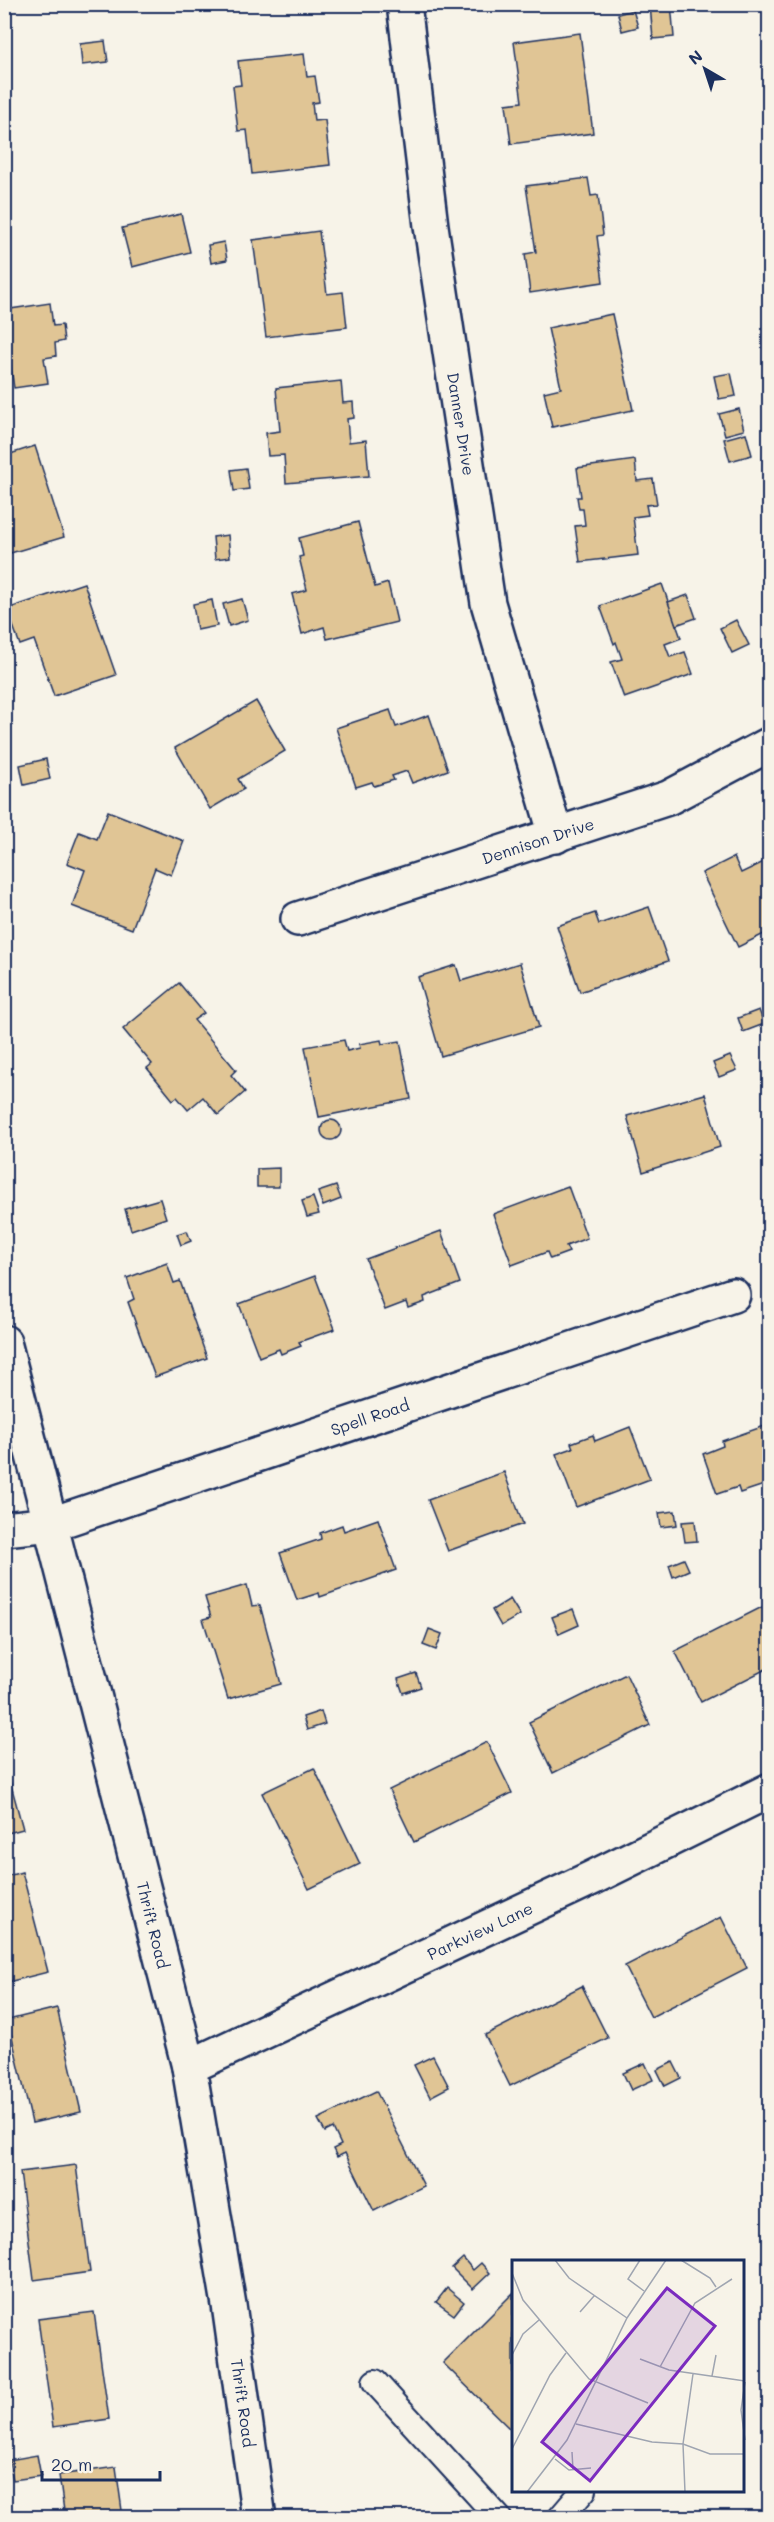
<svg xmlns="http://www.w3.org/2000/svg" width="774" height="2522" font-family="Mali,sans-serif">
	<rect width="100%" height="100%" fill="#f7f3e8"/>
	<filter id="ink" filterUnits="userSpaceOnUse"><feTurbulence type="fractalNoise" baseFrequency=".0167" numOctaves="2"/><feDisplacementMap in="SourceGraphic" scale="12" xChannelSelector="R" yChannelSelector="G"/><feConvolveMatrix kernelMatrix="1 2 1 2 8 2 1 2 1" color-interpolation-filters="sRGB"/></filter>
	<g filter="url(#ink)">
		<!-- building -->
		<g fill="#e0c595" stroke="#1b2f5e" stroke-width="1.5">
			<polygon points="671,4 674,37 653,39 650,5"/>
			<polygon points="633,10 638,27 622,31 618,14"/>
			<polygon points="580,33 593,133 511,144 506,104 522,102 514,42"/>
			<polygon points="105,41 108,62 82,65 80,44"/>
			<polygon points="304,54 307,77 315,76 319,102 312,103 314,121 325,120 330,165 252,174 247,130 238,131 233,86 241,85 238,61"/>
			<polygon points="588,178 591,196 598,195 603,235 597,236 603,282 530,293 525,254 536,252 526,186"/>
			<polygon points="181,214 190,252 132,267 122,228"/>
			<polygon points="319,231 327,294 343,292 347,327 266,337 253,240"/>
			<polygon points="224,242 227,260 211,263 208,245"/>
			<polygon points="50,303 53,326 62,325 64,341 55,343 56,356 44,358 48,383 14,388 10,362 4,363 4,310"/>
			<polygon points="612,314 633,410 552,427 544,392 561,388 548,328"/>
			<polygon points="731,373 736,396 719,399 714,376"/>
			<polygon points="341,381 343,403 353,402 354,418 347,419 349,442 366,440 369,476 286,483 284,455 268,456 266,433 280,431 276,388"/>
			<polygon points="739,409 744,430 725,435 719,414"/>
			<polygon points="746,433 752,455 730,461 724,439"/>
			<polygon points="35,446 64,537 4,555 4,456"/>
			<polygon points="635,460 637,481 653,479 657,504 646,505 648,515 633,517 638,555 580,562 575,526 585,525 583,509 579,509 577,497 581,497 577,468"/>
			<polygon points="246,468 249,489 234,491 231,470"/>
			<polygon points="358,522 375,587 388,583 397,622 327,639 324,627 302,634 292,594 307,590 299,557 303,556 299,538"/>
			<polygon points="228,535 230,557 215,559 213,537"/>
			<polygon points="84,583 116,675 54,696 34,640 20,645 7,609"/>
			<polygon points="662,584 681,638 665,644 670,657 685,652 693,674 624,698 611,662 622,659 616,642 614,644 600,606"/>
			<polygon points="688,595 696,618 676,625 668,602"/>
			<polygon points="242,599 248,620 229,626 223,604"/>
			<polygon points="212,600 217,626 197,630 193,604"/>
			<polygon points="736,620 749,645 732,653 720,628"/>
			<polygon points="256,701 285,751 238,779 244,789 210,809 175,748"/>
			<polygon points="390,710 396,727 429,715 448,770 412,783 407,771 392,776 394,780 374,786 372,782 356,787 336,728"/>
			<polygon points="46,759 50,779 24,785 20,765"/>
			<polygon points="108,811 184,841 171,875 155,868 132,929 72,906 85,870 67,863 79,832 97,839"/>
			<polygon points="734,857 741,873 770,859 770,931 738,947 702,873"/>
			<polygon points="649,907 668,961 580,992 557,926 595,913 599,924"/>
			<polygon points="520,963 539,1027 441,1056 418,977 456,965 461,981"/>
			<polygon points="179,983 204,1013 194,1020 236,1070 231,1075 245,1092 218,1115 203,1097 188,1110 177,1097 173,1100 147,1068 152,1064 123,1029"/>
			<polygon points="759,1010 764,1024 743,1032 738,1018"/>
			<polygon points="344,1040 347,1051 360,1048 359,1044 381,1040 382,1044 400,1041 411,1099 319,1117 305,1047"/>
			<polygon points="730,1056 737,1070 719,1077 713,1063"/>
			<polygon points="705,1094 720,1147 643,1172 627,1116"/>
			<circle cx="331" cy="1130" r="10"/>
			<polygon points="279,1168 279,1187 257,1187 257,1169"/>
			<polygon points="336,1186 341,1199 323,1206 318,1192"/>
			<polygon points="568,1186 587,1238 566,1246 569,1252 550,1259 547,1252 512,1265 493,1214"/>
			<polygon points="313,1197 319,1214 307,1217 302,1201"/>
			<polygon points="160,1199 166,1218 131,1230 125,1209"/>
			<polygon points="187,1231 191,1241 181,1245 177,1234"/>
			<polygon points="441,1231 460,1283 424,1297 425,1302 408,1308 406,1302 385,1310 366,1259"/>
			<polygon points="167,1263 174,1283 180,1281 207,1358 155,1377 128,1302 134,1299 127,1278"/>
			<polygon points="315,1276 335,1329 299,1342 301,1346 281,1354 279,1349 259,1357 239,1304"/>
			<polygon points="770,1424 770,1483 740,1493 738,1487 717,1494 703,1454 723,1446 722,1441"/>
			<polygon points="630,1427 650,1479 576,1507 556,1454 573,1448 571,1443 593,1435 595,1441"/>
			<polygon points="504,1472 523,1524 448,1551 428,1500"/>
			<polygon points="675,1511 677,1525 661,1527 659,1513"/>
			<polygon points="378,1519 396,1570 320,1597 319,1593 297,1600 280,1553 321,1539 320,1533 342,1525 344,1531"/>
			<polygon points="695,1521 697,1541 685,1542 682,1522"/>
			<polygon points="684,1559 689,1570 673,1577 669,1565"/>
			<polygon points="247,1585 252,1606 260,1605 281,1684 228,1699 203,1619 211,1617 205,1597"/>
			<polygon points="510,1599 520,1615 501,1626 492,1610"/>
			<polygon points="770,1603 770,1667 701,1702 675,1651"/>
			<polygon points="573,1609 579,1625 559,1634 552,1617"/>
			<polygon points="429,1629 442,1634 436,1650 423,1645"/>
			<polygon points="416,1673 421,1687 403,1693 398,1679"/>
			<polygon points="626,1674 650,1725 553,1773 529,1722"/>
			<polygon points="321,1711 325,1724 307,1730 303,1717"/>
			<polygon points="487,1742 512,1793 414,1842 389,1790"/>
			<polygon points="4,1759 23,1829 4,1834"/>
			<polygon points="314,1768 360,1864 309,1889 262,1793"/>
			<polygon points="22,1872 48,1972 4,1983 4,1877"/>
			<polygon points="721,1917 747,1968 651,2017 625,1966"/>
			<polygon points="582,1986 608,2038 510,2086 485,2035"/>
			<polygon points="57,2008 81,2112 32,2123 8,2020"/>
			<polygon points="433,2056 449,2087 430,2097 414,2065"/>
			<polygon points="673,2062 681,2078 665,2086 657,2070"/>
			<polygon points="645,2063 653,2080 631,2090 623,2073"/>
			<polygon points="376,2091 424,2186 374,2211 345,2153 337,2157 333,2149 341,2145 333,2128 325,2132 318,2119"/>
			<polygon points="76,2165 90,2272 34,2280 20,2172"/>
			<polygon points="463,2258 473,2270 481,2263 490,2273 473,2289 452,2268"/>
			<polygon points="447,2288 464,2302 454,2315 436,2302"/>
			<polygon points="513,2293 513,2432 443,2363"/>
			<polygon points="94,2312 109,2419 53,2427 38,2319"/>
			<polygon points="37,2455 41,2476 13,2480 9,2460"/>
			<polygon points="116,2467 123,2518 65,2518 59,2475"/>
		</g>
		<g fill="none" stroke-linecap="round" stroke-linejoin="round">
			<defs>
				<g id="lane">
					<polyline points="375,2382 499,2518"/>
					<polyline points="560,2518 584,2490"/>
				</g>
				<g id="street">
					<polyline points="404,4 431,226 488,603 556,836"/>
					<polyline points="298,919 668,798 770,744"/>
					<polyline points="4,1529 52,1524 733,1295"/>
					<polyline points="189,2067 592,1878 770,1790"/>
				</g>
				<polyline id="secondary" points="4,1342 189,2067 229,2305 259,2518"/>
			</defs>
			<!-- lane casing -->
			<use href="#lane" stroke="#1b2f5e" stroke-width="28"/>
			<!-- street casing -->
			<use href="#street" stroke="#1b2f5e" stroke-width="38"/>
			<!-- secondary casing -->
			<use href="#secondary" stroke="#1b2f5e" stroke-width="38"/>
			<!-- lane -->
			<use href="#lane" stroke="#f7f3e8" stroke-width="24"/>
			<!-- street -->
			<use href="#street" stroke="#f7f3e8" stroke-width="33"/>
			<!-- secondary -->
			<use href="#secondary" stroke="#f7f3e8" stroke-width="33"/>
		</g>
	</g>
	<g text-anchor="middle" stroke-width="5" stroke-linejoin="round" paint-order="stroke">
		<!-- street labels -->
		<g font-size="16" fill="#1b2f5e" stroke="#f7f3e8">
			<text transform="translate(461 424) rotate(81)" y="6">Danner Drive</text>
			<text transform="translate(538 841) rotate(-18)" y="6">Dennison Drive</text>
			<text transform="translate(370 1417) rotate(-19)" y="6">Spell Road</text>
			<text transform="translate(153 1925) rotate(76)" y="6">Thrift Road</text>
			<text transform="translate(480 1931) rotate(-25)" y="6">Parkview Lane</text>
			<text transform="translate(243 2403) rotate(82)" y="6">Thrift Road</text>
		</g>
	</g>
	<!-- overview -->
	<g transform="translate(512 2260)">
		<rect width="232" height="232" fill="#f7f3e8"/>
		<path fill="none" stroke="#9fa5b1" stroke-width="1.5" d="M43 0 57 18 115 58M128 0 116 19 132 31M169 0 198 18 204 27M0 13 11 40 77 119 136 143M68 52 82 36M0 95 11 74 27 60M128 99 157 110 233 121M148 107 183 43 220 19M200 116 204 95M233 122 229 150 233 180M64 164 140 182 171 184 198 194H233M0 189 38 115 54 93M60 192 61 210M43 199 57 210 79 208M15 232 55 180 115 58 154 0M173 232 171 184 181 114"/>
		<path fill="#7b2cbf" fill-opacity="0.15" stroke="#7b2cbf" stroke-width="3" d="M155 28 203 66 78 221 30 182Z"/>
		<rect width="232" height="232" fill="none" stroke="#1b2f5e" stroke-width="3"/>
	</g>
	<!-- margin -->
	<rect width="774" height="2522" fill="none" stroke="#f7f3e8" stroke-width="24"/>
	<rect x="12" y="12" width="750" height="2498" fill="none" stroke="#1b2f5e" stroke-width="2" filter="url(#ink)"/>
	<!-- north arrow -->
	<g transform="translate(705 69) rotate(321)" stroke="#f7f3e8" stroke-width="4.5" paint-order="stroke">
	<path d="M0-4.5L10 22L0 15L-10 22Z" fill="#1b2f5e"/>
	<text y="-9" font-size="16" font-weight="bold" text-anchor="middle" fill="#1b2f5e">N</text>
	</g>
	<!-- scale -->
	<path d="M42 2471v9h118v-9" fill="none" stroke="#1b2f5e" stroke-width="3"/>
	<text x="51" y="2471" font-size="18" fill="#1b2f5e" stroke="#f7f3e8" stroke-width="4.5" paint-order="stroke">20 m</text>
</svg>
